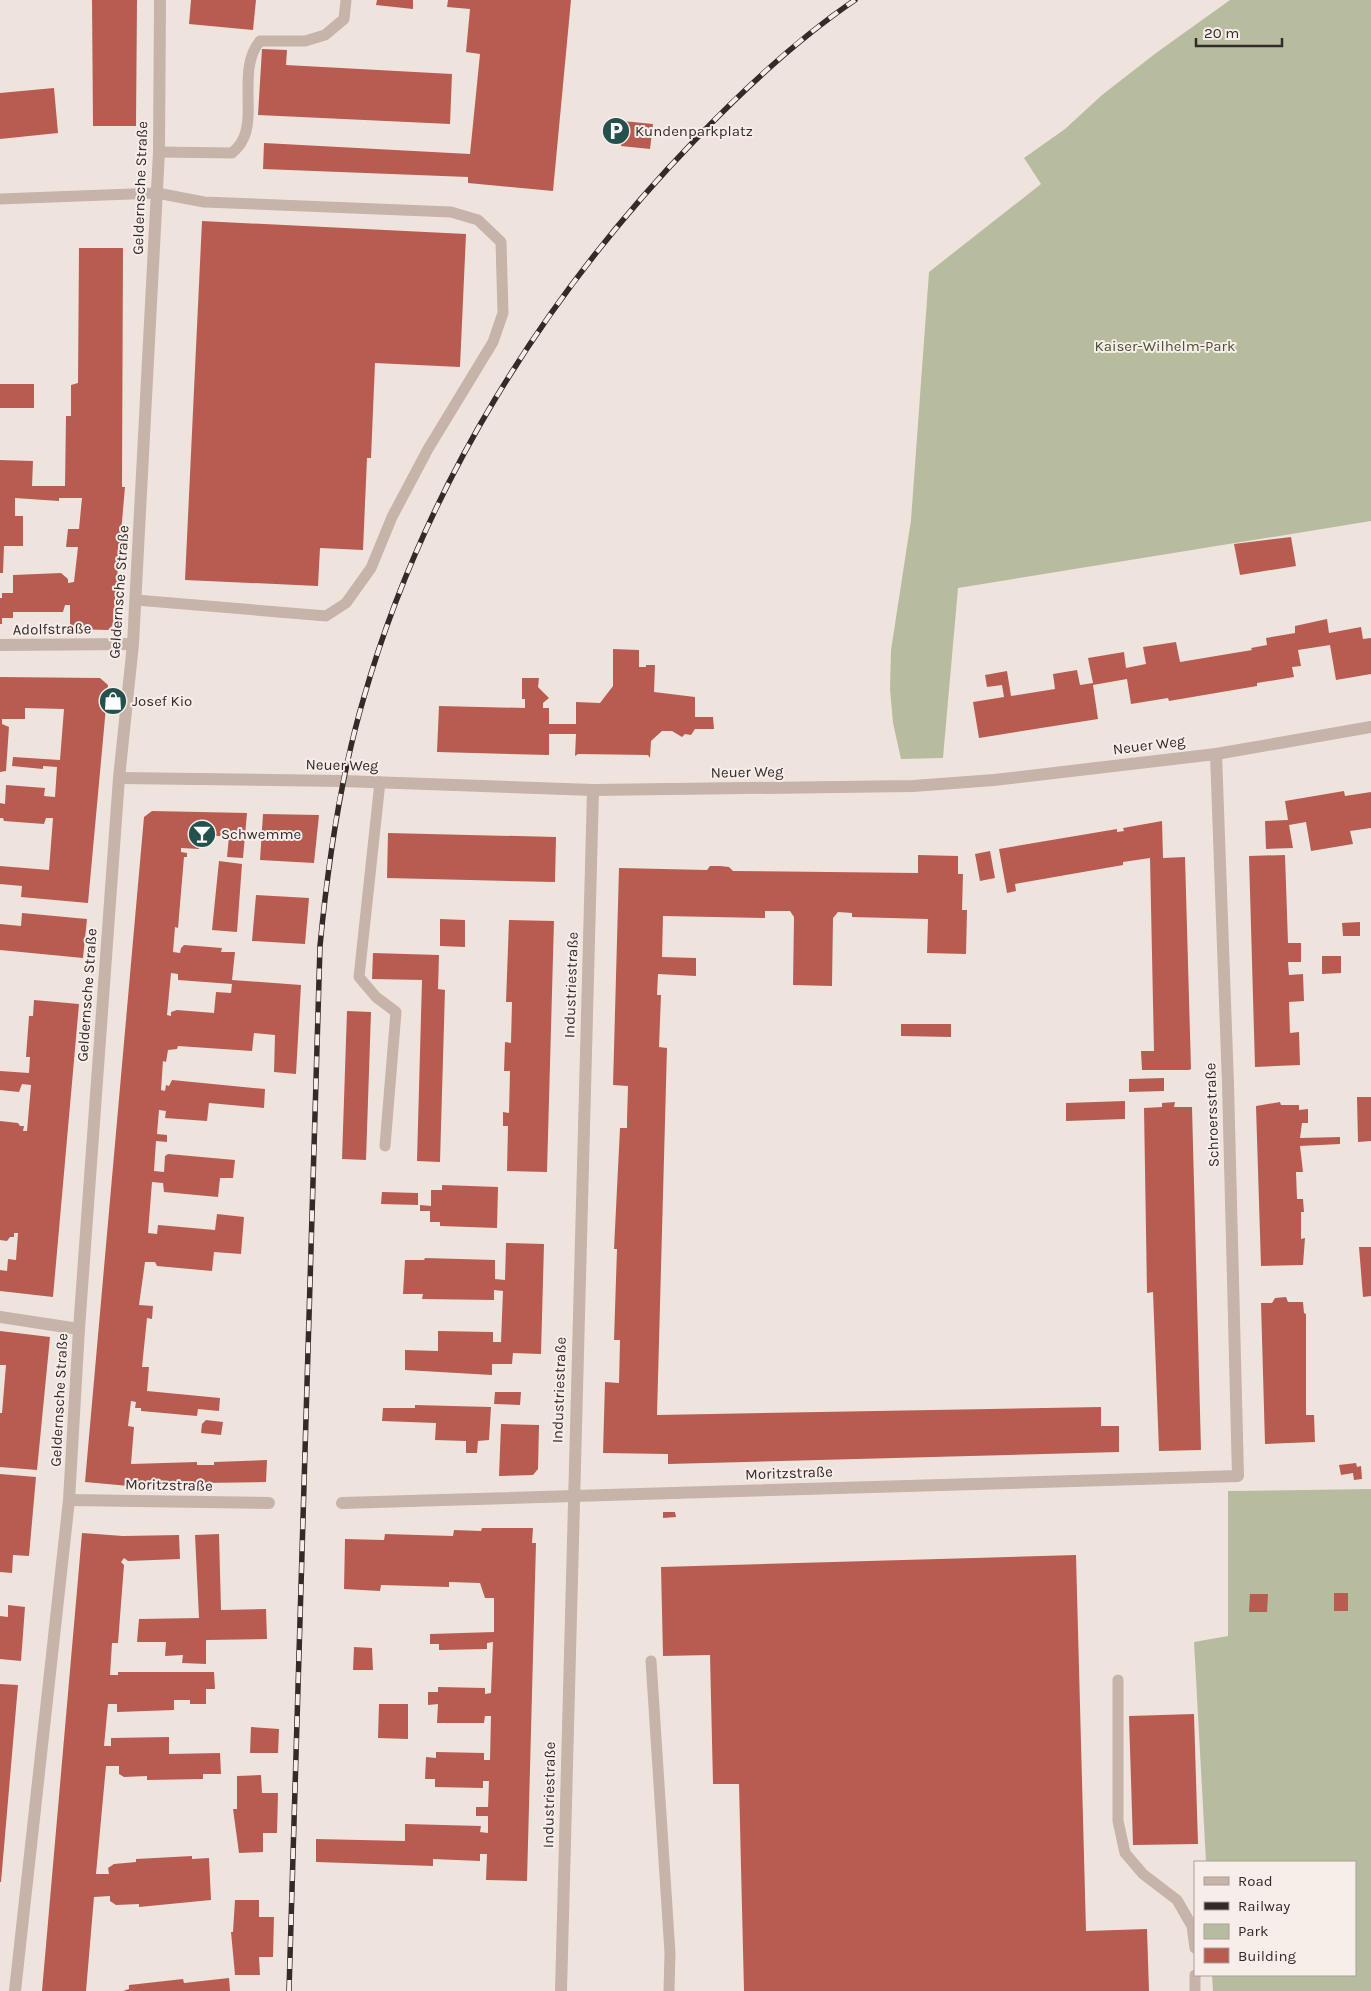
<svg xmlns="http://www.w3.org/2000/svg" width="1371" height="1991" font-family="Karla,sans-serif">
	<rect width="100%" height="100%" fill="#efe4dd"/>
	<!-- green -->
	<g fill="#b7bc9f">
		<polygon points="1230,0 1371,0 1371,521 958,588 943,758 901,759 893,723 890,689 891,650 911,520 929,272 1041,184 1024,158 1065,129 1102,95 1156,53"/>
		<polygon points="1371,1489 1371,1991 1213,1991 1212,1975 1355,1975 1355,1862 1206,1862 1194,1642 1228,1636 1228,1491"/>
	</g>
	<!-- building -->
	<g fill="#b85c52" fill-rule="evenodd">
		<polygon points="92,0 137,0 136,126 93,126"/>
		<polygon points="191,0 256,0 253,30 189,24"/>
		<polygon points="377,0 413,0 413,9 376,5"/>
		<polygon points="448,0 571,0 553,191 468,183 468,177 263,169 264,143 470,154 480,54 466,52 470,9 447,7"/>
		<polygon points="262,49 287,50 286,65 452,74 450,124 258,115"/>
		<polygon points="54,88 58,133 0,139 0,93"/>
		<polygon points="623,121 653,124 650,149 621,146"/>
		<polygon points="202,221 466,234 460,367 375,363 371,458 367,458 363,550 320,548 318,586 185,580"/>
		<polygon points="79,248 123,248 122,487 125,487 113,625 108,630 70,629 70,605 65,605 63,612 13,612 13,618 2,618 2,624 0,624 0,598 2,598 2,593 13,593 13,575 61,573 68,579 68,583 74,582 78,547 66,547 68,529 79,529 82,498 59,498 59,501 15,498 15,516 23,516 23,546 4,546 3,573 0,573 0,460 33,461 32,486 65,486 66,416 71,416 71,385 78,383"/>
		<rect x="0" y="384" width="34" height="24"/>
		<polygon points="1291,537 1296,566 1240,575 1234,544"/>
		<polygon points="1327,619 1329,633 1361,627 1363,639 1371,638 1371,674 1336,680 1330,645 1298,650 1301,666 1292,667 1294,677 1257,683 1257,686 1169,701 1168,698 1131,704 1127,679 1093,685 1098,719 979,738 973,702 1004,697 1002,685 987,687 985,675 1007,671 1011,696 1055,689 1053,674 1077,670 1080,685 1093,683 1088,658 1124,652 1126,668 1146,664 1143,647 1176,642 1180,662 1252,650 1251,648 1267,645 1266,638 1295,633 1295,626"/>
		<polygon points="613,649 639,650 639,667 646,667 646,665 655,665 654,692 695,697 695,717 713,717 714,729 695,729 691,735 685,734 682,737 672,731 662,731 651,741 650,758 648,755 578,754 575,756 576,734 549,734 549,755 437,752 439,706 525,708 525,699 522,699 522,678 539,678 538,687 549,698 543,703 543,708 549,708 549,724 576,724 576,702 600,703 613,686"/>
		<polygon points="0,677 100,678 108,685 88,903 21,897 22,886 0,884 0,866 49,870 53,818 46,818 44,824 4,821 3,818 0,818 0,803 5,804 6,785 45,788 44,796 55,797 57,767 43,766 43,769 12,766 13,757 60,760 64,709 25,708 25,719 2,719 2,724 9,727 6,771 0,772"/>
		<polygon points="1344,791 1345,796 1371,792 1371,828 1350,831 1353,844 1311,851 1306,822 1289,825 1293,848 1266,849 1265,821 1288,820 1285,801"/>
		<path d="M152 811 247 813 243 858 227 857 229 836H199V849L181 848V852L187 853V857H184L178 928 175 927 173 952 180 953 181 948 184 945 222 948 221 952H235L232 980 301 985 296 1074 274 1072 275 1035 254 1033 252 1051 178 1046 177 1049 168 1050 166 1062 163 1061 161 1090 165 1091 166 1085 169 1086 172 1080 265 1089 264 1108 209 1103 207 1121 165 1118 166 1111 159 1110 157 1134 167 1135V1142L156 1141 154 1171 164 1172 165 1156 168 1154 235 1160 233 1178H220L218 1197 164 1192 163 1183 152 1182 148 1233 157 1234 158 1225 215 1230 217 1214 244 1217 241 1254 214 1252 212 1271 157 1266 155 1262H145L139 1305 153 1306 152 1319 147 1318 142 1367H149L147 1391 220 1398 219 1411 198 1409 197 1416 141 1411V1408H135L136 1402 131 1401 128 1426 134 1427 131 1464 197 1462V1465H214V1462L267 1460 266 1482 129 1484V1486L85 1482 144 817ZM171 973 178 974V980L232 984 231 993 216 992 214 1013 177 1010 171 1012V1016L167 1015Z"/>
		<polygon points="263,814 319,815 314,863 260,860"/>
		<polygon points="1162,821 1163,858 1185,857 1191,1069 1189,1070 1142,1070 1141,1051 1154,1051 1150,858 1123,862 1123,865 1015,884 1016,891 1007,893 999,849 1117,829 1117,832 1124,831 1123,828"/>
		<polygon points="388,833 556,837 555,882 387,878"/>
		<polygon points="990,851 995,878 980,881 975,854"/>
		<polygon points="918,855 958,856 958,874 963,874 962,910 967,910 966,954 927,953 928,919 852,917 852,913 838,912 833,918 832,986 793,985 794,917 790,911 765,911 765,918 663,916 662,957 696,958 696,976 658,974 657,995 661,995 659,1047 667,1048 657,1415 1101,1407 1101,1426 1119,1426 1119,1452 668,1464 668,1454 603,1453 605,1382 619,1383 620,1340 614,1340 617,1249 614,1249 620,1128 627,1128 627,1120 628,1086 613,1085 619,868 707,870 710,866 720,866 729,867 733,871 918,873"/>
		<polygon points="1285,855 1288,943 1301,943 1301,962 1288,962 1289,975 1303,974 1304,1001 1289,1002 1290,1033 1299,1032 1300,1065 1255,1067 1249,856"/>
		<polygon points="219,861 242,864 237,932 212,930"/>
		<polygon points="256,895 309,898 305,944 252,941"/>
		<polygon points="22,913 87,919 83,958 0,950 0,924 21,926"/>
		<polygon points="440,919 465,920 465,947 440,946"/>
		<polygon points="509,920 554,921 547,1172 507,1171 508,1126 503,1126 503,1112 509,1113 510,1071 504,1071 505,1042 511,1043 512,1002 506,1002"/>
		<polygon points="1360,922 1360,936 1343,936 1342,923"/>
		<polygon points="373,953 439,955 438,989 445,990 440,1162 417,1161 422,980 372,979"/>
		<polygon points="1322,956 1341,956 1341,973 1322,974"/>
		<polygon points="34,1000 79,1004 53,1297 0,1291 0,1270 7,1271 8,1259 16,1260 18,1233 14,1233 14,1237 10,1237 7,1241 0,1240 0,1121 18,1123 20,1126 24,1126 23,1131 27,1131 31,1085 22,1084 19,1092 0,1090 0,1071 29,1073 30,1057 26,1057 29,1016 33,1016"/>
		<polygon points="347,1011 371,1012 366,1160 342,1159"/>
		<polygon points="901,1024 951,1024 951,1037 901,1036"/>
		<polygon points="1164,1078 1164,1091 1129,1092 1129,1079"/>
		<polygon points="1357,1097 1371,1097 1371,1141 1358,1142"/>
		<polygon points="1125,1101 1125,1119 1066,1121 1066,1103"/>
		<polygon points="1175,1102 1174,1107 1192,1107 1201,1450 1159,1451 1153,1292 1147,1293 1144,1108 1162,1107 1162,1103"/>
		<polygon points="1280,1102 1281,1105 1299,1105 1299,1110 1308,1109 1308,1123 1302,1123 1300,1138 1340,1137 1340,1144 1300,1146 1303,1172 1296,1172 1297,1199 1303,1199 1304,1212 1301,1212 1301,1239 1305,1238 1303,1265 1261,1266 1256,1106"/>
		<polygon points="442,1185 498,1187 497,1228 440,1226 440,1222 430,1222 430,1211 420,1211 420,1205 431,1206 431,1190 442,1190"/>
		<polygon points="382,1192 418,1193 418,1205 381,1204"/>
		<polygon points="506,1243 544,1244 541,1354 513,1353 512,1364 492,1364 492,1375 405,1370 405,1350 438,1351 438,1331 493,1332 493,1342 501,1342 503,1291 494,1290 494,1300 422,1299 423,1294 403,1294 405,1260 424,1260 425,1258 495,1260 495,1279 505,1280"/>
		<polygon points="1359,1247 1371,1247 1371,1296 1363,1297"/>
		<polygon points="1286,1297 1288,1302 1303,1302 1304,1313 1306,1314 1306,1415 1314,1415 1315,1442 1265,1444 1261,1303 1272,1303 1275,1298"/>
		<polygon points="0,1331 50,1337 37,1470 0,1467 0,1413 2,1413 6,1365 0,1365"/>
		<polygon points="495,1392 521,1392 520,1405 494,1404"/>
		<polygon points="415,1405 491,1407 489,1440 478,1441 477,1453 466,1453 466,1441 435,1440 436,1423 382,1421 383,1408 415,1408"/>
		<polygon points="206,1420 223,1422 221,1435 201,1433 202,1424"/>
		<polygon points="501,1424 539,1425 538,1469 533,1475 499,1476"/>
		<polygon points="1356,1463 1357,1467 1361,1466 1362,1479 1354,1480 1353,1473 1341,1475 1339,1465"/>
		<polygon points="0,1474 36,1477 29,1556 13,1555 12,1573 0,1572"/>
		<polygon points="663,1512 675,1512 676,1517 663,1518"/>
		<polygon points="482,1528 533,1528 532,1543 536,1543 527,1881 486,1880 487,1854 480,1854 480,1861 433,1859 433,1866 316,1862 316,1839 405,1841 405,1824 481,1826 480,1832 488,1833 488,1816 476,1816 476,1807 488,1807 489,1781 483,1781 483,1788 435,1787 435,1779 425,1779 426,1757 436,1758 436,1752 484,1753 484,1760 490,1760 491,1716 485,1716 484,1723 437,1723 438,1704 428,1705 428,1692 438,1692 438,1687 485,1688 485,1694 491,1693 493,1642 487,1643 487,1649 439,1650 439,1644 430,1644 430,1634 494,1632 494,1598 485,1598 480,1583 449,1582 449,1587 381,1585 380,1591 344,1589 345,1539 384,1540 385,1534 453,1536 454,1530 481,1531"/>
		<polygon points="82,1533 123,1536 179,1535 180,1559 128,1561 124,1558 121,1562 124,1565 118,1643 112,1643 110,1675 118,1675 118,1672 214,1672 215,1689 206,1689 206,1704 190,1704 190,1700 174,1700 174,1710 117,1712 117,1704 108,1704 104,1746 111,1746 111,1738 169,1737 169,1754 220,1753 221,1774 203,1774 203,1779 147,1780 147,1776 124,1777 119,1774 119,1766 106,1766 96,1874 109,1874 108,1868 114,1864 136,1862 136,1859 192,1856 192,1859 209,1858 211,1900 139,1907 139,1904 116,1905 110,1901 110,1896 94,1897 86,1991 42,1991"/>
		<polygon points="219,1534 221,1610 266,1609 267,1639 206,1640 206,1664 182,1663 183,1655 165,1656 166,1642 137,1642 139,1619 199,1618 195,1535"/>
		<polygon points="1076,1555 1086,1931 1147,1929 1149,1991 744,1991 739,1784 713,1784 710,1655 663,1656 661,1567"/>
		<rect x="1334" y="1593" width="14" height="18"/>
		<polygon points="1250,1594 1268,1594 1267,1612 1249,1612"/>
		<polygon points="8,1605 25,1607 21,1661 0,1659 0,1616 8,1617"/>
		<polygon points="354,1647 372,1648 373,1670 353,1670"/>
		<polygon points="0,1684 18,1685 1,1882 0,1882"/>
		<polygon points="379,1704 408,1704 408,1739 378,1738"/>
		<polygon points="1194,1714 1198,1844 1133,1845 1129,1716"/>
		<polygon points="251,1727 279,1729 278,1753 250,1753"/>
		<polygon points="261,1775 262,1793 278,1793 277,1833 263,1833 263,1852 239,1853 233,1809 237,1809 237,1776"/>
		<polygon points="235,1900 259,1900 259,1917 274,1917 273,1957 259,1957 260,1975 235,1975 231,1932 233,1932"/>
		<polygon points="229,1978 230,1991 123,1991 129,1989 129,1985 183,1979 184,1983"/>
	</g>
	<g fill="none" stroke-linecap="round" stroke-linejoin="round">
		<!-- lane -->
		<g stroke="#c6b3aa" stroke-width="11">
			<path d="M159 152 232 153C235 150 240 146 242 141 257 116 237 68 260 41H305L325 35 344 19 346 0"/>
			<polyline points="0,199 157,193 204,202 451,212 478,220 501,242 503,313 493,342 428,449 392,517 371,568 346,603 326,616 136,600"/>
			<polyline points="380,782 359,977 376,997 396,1012 385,1146"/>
			<polyline points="651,1661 670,1953 669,1991"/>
			<polyline points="1118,1680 1118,1821 1125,1853 1143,1874 1177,1900 1192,1926 1195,1948"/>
			<polyline points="1195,1991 1195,1975"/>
		</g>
		<!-- street -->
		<g stroke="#c6b3aa" stroke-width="12">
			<polyline points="0,645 133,644"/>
			<polyline points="119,778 343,781 593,790 913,786 994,780 1216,754 1371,727"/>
			<polyline points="0,1317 79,1329"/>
			<polyline points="69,1500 269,1503"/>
			<polyline points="342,1503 1238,1476 1228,1084 1216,754"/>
			<polyline points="15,1991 69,1500 79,1329 119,778 133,644 159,152 160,0"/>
			<polyline points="561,1991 593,790"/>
		</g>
		<defs>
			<path id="rail" d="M289 1991 320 946C328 862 340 778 364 697 424 488 544 296 694 141 743 90 796 40 855 0"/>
		</defs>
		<!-- rail casing -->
		<use href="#rail" stroke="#342b29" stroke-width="5.5"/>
		<!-- rail -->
		<use href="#rail" stroke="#f7eee9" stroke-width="4" stroke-dasharray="11" stroke-linecap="butt"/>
	</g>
	<!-- icons -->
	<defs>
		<symbol id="parking-disc" viewBox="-11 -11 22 22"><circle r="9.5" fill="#23514d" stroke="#f7eee9"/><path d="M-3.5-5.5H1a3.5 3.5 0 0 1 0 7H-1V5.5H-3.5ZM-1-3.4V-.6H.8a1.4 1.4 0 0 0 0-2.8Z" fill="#fff"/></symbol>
		<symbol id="shop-disc" viewBox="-11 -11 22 22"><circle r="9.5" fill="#23514d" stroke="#f7eee9"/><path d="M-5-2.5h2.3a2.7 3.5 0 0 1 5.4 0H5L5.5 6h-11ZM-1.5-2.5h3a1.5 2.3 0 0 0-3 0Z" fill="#fff"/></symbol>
		<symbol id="bar-disc" viewBox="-11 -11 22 22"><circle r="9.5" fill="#23514d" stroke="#f7eee9"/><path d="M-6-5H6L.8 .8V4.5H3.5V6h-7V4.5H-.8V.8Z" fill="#fff"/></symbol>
	</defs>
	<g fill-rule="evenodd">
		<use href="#parking-disc" x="600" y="115" width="32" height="32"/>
		<use href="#shop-disc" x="97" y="685" width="32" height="32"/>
		<use href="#bar-disc" x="186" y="818" width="32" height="32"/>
	</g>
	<g text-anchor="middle" stroke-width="4" stroke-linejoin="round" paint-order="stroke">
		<!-- poi labels -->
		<g font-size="15" fill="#342b29" stroke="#f7eee9" text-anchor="start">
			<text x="635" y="136">Kundenparkplatz</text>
			<text x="132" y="706">Josef Kio</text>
			<text x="221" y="839">Schwemme</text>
		</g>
		<!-- street labels -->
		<g font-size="15" fill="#342b29" stroke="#f7eee9">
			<text transform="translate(140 188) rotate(-88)" y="5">Geldernsche Straße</text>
			<text transform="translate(119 592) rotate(-86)" y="5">Geldernsche Straße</text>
			<text transform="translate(52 629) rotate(-1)" y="5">Adolfstraße</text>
			<text transform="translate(1149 745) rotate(-7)" y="5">Neuer Weg</text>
			<text transform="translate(342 765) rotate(1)" y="5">Neuer Weg</text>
			<text transform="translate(747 772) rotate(-1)" y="5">Neuer Weg</text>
			<text transform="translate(571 985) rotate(-88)" y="5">Industriestraße</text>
			<text transform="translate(87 995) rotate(-86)" y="5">Geldernsche Straße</text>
			<text transform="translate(1212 1115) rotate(-92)" y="5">Schroersstraße</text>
			<text transform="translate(559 1390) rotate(-88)" y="5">Industriestraße</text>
			<text transform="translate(59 1400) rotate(-87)" y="5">Geldernsche Straße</text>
			<text transform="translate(789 1473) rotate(-2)" y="5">Moritzstraße</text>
			<text transform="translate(169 1485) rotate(1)" y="5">Moritzstraße</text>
			<text transform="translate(549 1795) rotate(-89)" y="5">Industriestraße</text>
		</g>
		<!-- park labels -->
		<g font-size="15" fill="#49502f" stroke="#f7eee9">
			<text x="1165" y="351">Kaiser-Wilhelm-Park</text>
		</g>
	</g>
	<!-- legend -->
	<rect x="1194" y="1861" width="162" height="115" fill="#f7eee9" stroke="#a9a09c"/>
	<rect x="1204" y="1877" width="25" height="8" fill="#c6b3aa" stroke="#a9a09c"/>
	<text x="1238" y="1886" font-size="15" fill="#342b29">Road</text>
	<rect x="1204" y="1902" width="25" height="8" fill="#342b29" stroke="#a9a09c"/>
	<text x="1238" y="1911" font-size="15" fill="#342b29">Railway</text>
	<rect x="1204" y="1924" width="25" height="15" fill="#b7bc9f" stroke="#a9a09c"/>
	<text x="1238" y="1936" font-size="15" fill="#342b29">Park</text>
	<rect x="1204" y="1948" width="25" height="15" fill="#b85c52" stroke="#a9a09c"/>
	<text x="1238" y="1961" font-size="15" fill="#342b29">Building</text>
	<!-- scale -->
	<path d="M1196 38v8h86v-8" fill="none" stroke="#342b29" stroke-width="2.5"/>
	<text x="1204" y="38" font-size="15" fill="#342b29" stroke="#f7eee9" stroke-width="4" paint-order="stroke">20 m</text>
</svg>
